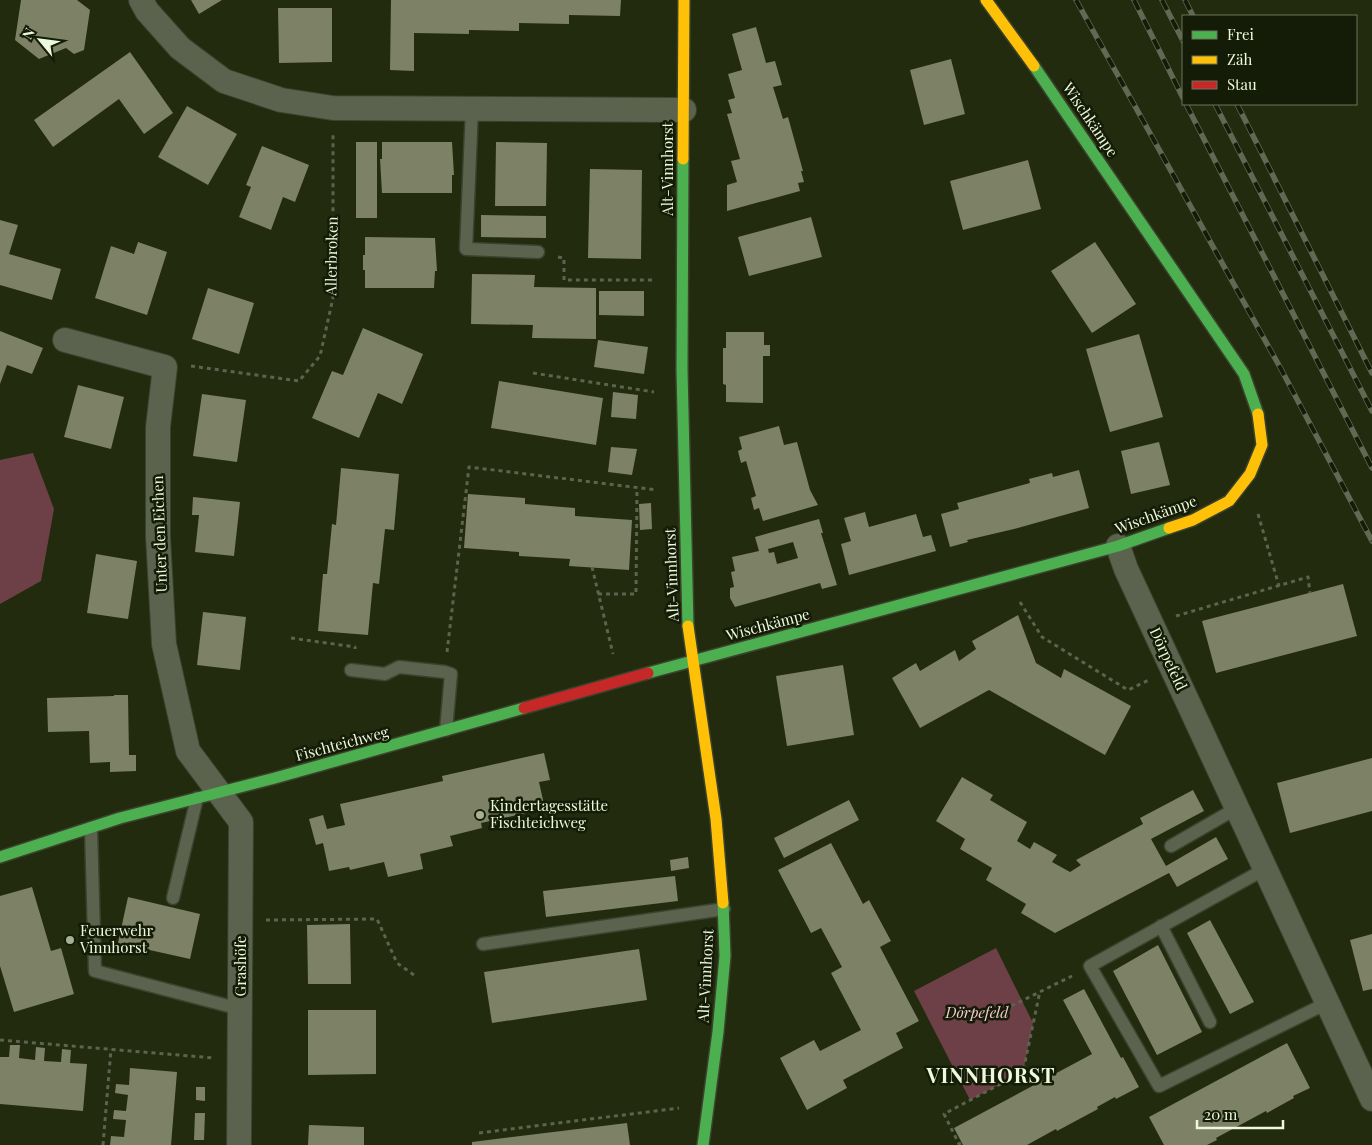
<svg xmlns="http://www.w3.org/2000/svg" width="1372" height="1145" font-family="'Playfair Display',serif">
	<rect width="100%" height="100%" fill="#222b0d"/>
	<!-- green -->
	<g fill="#6c4046">
		<polygon points="33,453 54,509 41,581 0,604 0,460"/>
		<polygon points="996,948 1033,1023 1023,1072 970,1100 914,991"/>
	</g>
	<!-- building -->
	<g fill="#7d8165" fill-rule="evenodd">
		<polygon points="21,0 77,0 90,10 84,50 74,54 66,48 39,59 15,40"/>
		<polygon points="191,0 222,0 199,14"/>
		<polygon points="391,0 621,0 620,16 569,15 569,24 519,23 519,31 469,30 469,34 414,33 414,71 390,70"/>
		<polygon points="278,8 332,8 332,62 279,63"/>
		<polygon points="756,27 766,63 775,61 782,85 773,87 783,119 788,117 803,171 801,171 804,182 798,183 800,191 727,211 727,185 737,182 731,161 740,159 727,114 732,113 728,100 735,98 728,74 742,70 732,34"/>
		<polygon points="130,52 173,113 144,134 119,99 53,147 34,120"/>
		<polygon points="951,59 965,114 924,125 910,70"/>
		<polygon points="187,106 237,134 208,185 158,157"/>
		<rect x="356" y="142" width="21" height="76"/>
		<polygon points="382,142 452,142 454,175 452,175 452,193 382,193 380,159 382,159"/>
		<polygon points="496,142 547,143 546,206 495,206"/>
		<polygon points="262,146 309,165 295,202 283,197 271,230 239,217 251,187 246,185"/>
		<polygon points="1028,160 1041,209 963,230 950,181"/>
		<polygon points="590,169 642,170 641,259 588,258"/>
		<polygon points="481,215 546,216 546,238 481,237"/>
		<polygon points="811,217 822,257 749,276 738,237"/>
		<polygon points="0,220 18,225 9,254 61,269 52,300 0,285"/>
		<polygon points="365,237 435,238 437,271 435,271 434,288 365,288 365,270 363,270 363,255 365,255"/>
		<polygon points="138,242 167,252 147,315 95,298 111,246 134,254"/>
		<polygon points="1095,242 1136,304 1092,333 1051,271"/>
		<polygon points="472,274 535,275 534,287 596,288 596,339 532,338 533,325 471,324"/>
		<polygon points="208,288 254,303 239,354 192,339"/>
		<polygon points="599,291 644,291 644,316 599,315"/>
		<polygon points="363,328 423,354 402,404 378,393 359,438 312,418 332,371 343,375"/>
		<polygon points="0,331 43,348 32,374 7,365 0,384"/>
		<polygon points="726,332 764,332 764,345 770,345 770,356 763,356 763,403 726,402 726,385 723,384 723,348 726,348"/>
		<polygon points="1139,334 1163,417 1110,432 1086,349"/>
		<polygon points="598,340 648,347 644,374 594,367"/>
		<polygon points="499,381 603,398 596,445 491,428"/>
		<polygon points="78,385 124,397 111,449 64,437"/>
		<polygon points="613,392 638,395 636,419 611,417"/>
		<polygon points="202,394 246,400 237,462 193,456"/>
		<polygon points="779,426 784,445 797,442 810,490 818,505 763,521 759,508 754,510 751,498 756,496 746,461 741,463 738,451 742,449 739,437"/>
		<polygon points="1159,442 1170,485 1131,494 1121,451"/>
		<polygon points="611,447 637,449 632,475 608,472"/>
		<polygon points="341,468 399,474 394,530 385,529 379,584 373,583 368,635 318,631 323,574 327,574 332,524 336,525"/>
		<polygon points="1079,470 1089,508 1014,529 967,540 968,542 950,547 941,514 959,509 957,503 1030,483 1029,479 1052,473 1053,477"/>
		<polygon points="468,494 525,498 525,504 575,508 575,516 632,520 629,570 569,566 570,559 519,556 519,552 464,548"/>
		<polygon points="193,497 240,502 234,556 195,552 199,515 192,515"/>
		<polygon points="651,503 652,529 640,530 639,504"/>
		<polygon points="865,512 869,527 916,514 923,537 931,535 936,551 849,575 841,544 851,541 844,518"/>
		<path d="M819 519 823 533H821L837 585 822 589 820 583 735 607 730 598V588L734 587 731 572 735 571 732 557 759 551 755 537ZM793 542 798 558 777 564 774 552 769 553 768 549Z"/>
		<polygon points="96,554 137,561 128,619 87,613"/>
		<polygon points="1343,584 1357,636 1216,673 1202,621"/>
		<polygon points="203,612 246,617 240,670 197,665"/>
		<polygon points="1018,615 1036,663 1061,678 1064,669 1131,706 1105,755 989,690 920,728 892,678 916,663 920,671 955,650 959,661 976,649 972,641"/>
		<polygon points="843,665 854,735 787,746 776,676"/>
		<polygon points="114,695 128,695 129,755 136,755 136,771 110,772 110,762 90,763 89,731 48,732 47,698 114,696"/>
		<polygon points="544,753 550,780 539,782 545,809 481,823 482,828 450,836 453,846 420,854 423,869 388,877 384,862 350,870 349,867 329,871 323,843 316,845 309,819 323,815 327,829 345,825 340,804 443,781 442,776"/>
		<polygon points="1372,758 1372,811 1290,833 1277,783"/>
		<polygon points="962,777 993,795 990,800 1027,822 1017,841 1030,849 1034,842 1057,855 1052,862 1070,872 1081,865 1076,860 1143,824 1140,818 1193,790 1204,811 1151,839 1166,866 1216,837 1228,859 1177,887 1169,873 1055,933 1021,913 1026,904 986,880 992,868 960,849 965,839 936,821"/>
		<polygon points="849,800 859,820 784,858 774,838"/>
		<polygon points="831,843 863,904 869,900 891,941 880,947 919,1021 896,1033 903,1048 843,1080 847,1088 807,1110 780,1058 814,1040 820,1051 861,1030 831,973 842,967 821,928 811,933 778,870"/>
		<polygon points="688,857 689,868 671,871 670,860"/>
		<polygon points="675,876 678,901 546,917 543,891"/>
		<polygon points="32,887 51,951 61,948 74,994 14,1012 0,966 0,896"/>
		<polygon points="128,897 200,914 190,959 118,943"/>
		<polygon points="1210,920 1254,1002 1230,1014 1187,933"/>
		<polygon points="350,924 351,984 308,984 307,925"/>
		<polygon points="1372,934 1372,989 1363,991 1350,940"/>
		<polygon points="1158,945 1202,1032 1157,1055 1113,971"/>
		<polygon points="639,949 647,1000 492,1023 484,972"/>
		<polygon points="1084,989 1121,1058 1123,1057 1139,1087 1116,1099 1115,1097 1097,1107 1098,1109 1057,1131 1056,1129 1027,1145 963,1145 954,1128 1092,1054 1063,1000"/>
		<polygon points="308,1010 376,1010 376,1074 308,1075"/>
		<polygon points="1287,1043 1310,1088 1293,1096 1294,1098 1267,1113 1266,1111 1216,1138 1217,1140 1207,1145 1164,1145 1149,1117"/>
		<polygon points="10,1045 20,1045 19,1058 35,1060 36,1047 45,1048 44,1061 61,1062 62,1049 71,1050 70,1063 87,1064 83,1111 0,1104 0,1057 9,1057"/>
		<polygon points="130,1068 177,1072 171,1145 110,1145 111,1136 124,1137 126,1120 113,1119 114,1110 126,1111 128,1095 115,1093 116,1084 129,1085"/>
		<polygon points="196,1087 205,1087 205,1101 196,1100"/>
		<polygon points="195,1113 205,1113 204,1140 194,1140"/>
		<polygon points="627,1123 630,1145 472,1145 472,1142"/>
		<polygon points="309,1125 364,1127 364,1145 308,1145"/>
	</g>
	<g fill="none" stroke-linecap="round" stroke-linejoin="round">
		<defs>
			<g id="lane">
				<polyline points="472,108 466,249 538,252"/>
				<polyline points="351,670 385,674 399,667 445,672 451,674 446,730"/>
				<polyline points="91,828 95,971 240,1009"/>
				<polyline points="1171,846 1237,808"/>
				<polyline points="1265,869 1090,966 1159,1086 1327,1003"/>
				<polyline points="173,898 197,798"/>
				<polyline points="1161,926 1210,1022"/>
				<polyline points="483,944 724,909"/>
			</g>
			<g id="street">
				<polyline points="141,0 147,11 180,48 224,81 281,100 333,108 684,110"/>
				<polyline points="65,340 165,367 158,427 158,537 164,644 188,751 241,822 239,1145"/>
				<polyline points="1118,546 1126,569 1372,1099"/>
			</g>
			<g id="fast">
				<polyline points="1034,66 1244,374 1258,414"/>
				<polyline points="683,159 682,370 688,626"/>
				<polyline points="648,673 1118,546 1169,528"/>
				<polyline points="0,857 120,818 275,778 524,708"/>
				<polyline points="703,1145 718,1032 725,956 723,903"/>
			</g>
			<g id="slow">
				<polyline points="986,0 1034,66"/>
				<polyline points="683,159 684,0"/>
				<polyline points="1169,528 1193,520 1229,501 1250,474 1262,445 1258,414"/>
				<polyline points="688,626 716,819 723,903"/>
			</g>
			<polyline id="jam" points="524,708 648,673"/>
		</defs>
		<!-- lane casing -->
		<use href="#lane" stroke="#3b422d" stroke-width="15"/>
		<!-- street casing -->
		<use href="#street" stroke="#3b422d" stroke-width="26"/>
		<!-- fast casing -->
		<use href="#fast" stroke="#3b422d" stroke-width="14"/>
		<!-- slow casing -->
		<use href="#slow" stroke="#3b422d" stroke-width="14"/>
		<!-- jam casing -->
		<use href="#jam" stroke="#3b422d" stroke-width="14"/>
		<!-- path -->
		<g stroke="#5c634e" stroke-width="3" stroke-dasharray="4 4" stroke-linecap="butt">
			<polyline points="558,257 564,258 564,280 654,280"/>
			<polyline points="191,366 299,381 320,356 333,298 333,133"/>
			<polyline points="533,373 654,392"/>
			<polyline points="1258,514 1279,586"/>
			<polyline points="592,567 613,654"/>
			<polyline points="598,594 636,594 637,488"/>
			<polyline points="1020,602 1042,637 1128,690 1149,680"/>
			<polyline points="1176,616 1308,577 1310,593"/>
			<polyline points="291,638 355,647 355,649"/>
			<polyline points="447,652 469,467 657,490"/>
			<polyline points="266,920 377,919 397,963 414,975"/>
			<polyline points="997,1013 1072,976"/>
			<polyline points="0,1040 214,1058"/>
			<polyline points="479,1133 679,1108"/>
			<polyline points="961,1143 959,1144 944,1114 1023,1072 1040,991"/>
			<polyline points="103,1145 111,1049"/>
		</g>
		<!-- lane -->
		<use href="#lane" stroke="#5b624e" stroke-width="12"/>
		<!-- street -->
		<use href="#street" stroke="#5b624e" stroke-width="24"/>
		<!-- fast -->
		<use href="#fast" stroke="#4caf50" stroke-width="11"/>
		<!-- slow -->
		<use href="#slow" stroke="#ffc107" stroke-width="11"/>
		<!-- jam -->
		<use href="#jam" stroke="#c62828" stroke-width="11"/>
		<defs>
			<g id="rail">
				<polyline points="1076,0 1281,369 1372,541"/>
				<polyline points="1134,0 1183,98"/>
				<polyline points="1162,0 1183,41"/>
				<polyline points="1185,0 1193,16"/>
				<polyline points="1186,104 1372,468"/>
				<polyline points="1215,104 1372,411"/>
				<polyline points="1237,104 1372,373"/>
			</g>
		</defs>
		<!-- rail casing -->
		<use href="#rail" stroke="#616853" stroke-width="5.5"/>
		<!-- rail -->
		<use href="#rail" stroke="#141c07" stroke-width="4" stroke-dasharray="11" stroke-linecap="butt"/>
	</g>
	<!-- markers -->
	<g fill="#a6b194" stroke="#141c07" stroke-width="2">
		<circle cx="480" cy="815" r="5"/>
		<circle cx="70" cy="940" r="5"/>
	</g>
	<g text-anchor="middle" stroke-width="5" stroke-linejoin="round" paint-order="stroke">
		<!-- street labels -->
		<g font-size="15" fill="#edf9dc" stroke="#141c07">
			<text transform="translate(1090 120) rotate(56)" y="5">Wischkämpe</text>
			<text transform="translate(668 169) rotate(-90)" y="5">Alt-Vinnhorst</text>
			<text transform="translate(332 256) rotate(-89)" y="5">Allerbroken</text>
			<text transform="translate(1156 515) rotate(-20)" y="5">Wischkämpe</text>
			<text transform="translate(160 534) rotate(-92)" y="5">Unter den Eichen</text>
			<text transform="translate(672 575) rotate(-92)" y="5">Alt-Vinnhorst</text>
			<text transform="translate(768 625) rotate(-15)" y="5">Wischkämpe</text>
			<text transform="translate(1168 659) rotate(65)" y="5">Dörpefeld</text>
			<text transform="translate(342 744) rotate(-15)" y="5">Fischteichweg</text>
			<text transform="translate(241 966) rotate(-90)" y="5">Grashöfe</text>
			<text transform="translate(706 976) rotate(-87)" y="5">Alt-Vinnhorst</text>
		</g>
		<!-- poi labels -->
		<g font-size="15" fill="#edf9dc" stroke="#141c07" text-anchor="start">
			<text x="490" y="811">Kindertagesstätte<tspan x="490" dy="17">Fischteichweg</tspan></text>
			<text x="80" y="936">Feuerwehr<tspan x="80" dy="17">Vinnhorst</tspan></text>
		</g>
		<!-- park labels -->
		<g font-size="15" font-style="italic" fill="#f6cad2" stroke="#141c07">
			<text x="977" y="1018">Dörpefeld</text>
		</g>
		<!-- district labels -->
		<g font-size="20" font-weight="bold" letter-spacing="1" fill="#edf9dc" stroke="#141c07">
			<text x="991" y="1083">VINNHORST</text>
		</g>
	</g>
	<!-- legend -->
	<rect x="1182" y="15" width="175" height="90" fill="#141c07" stroke="#6b745c"/>
	<rect x="1192" y="31" width="25" height="8" fill="#4caf50" stroke="#6b745c"/>
	<text x="1227" y="40" font-size="15" fill="#edf9dc">Frei</text>
	<rect x="1192" y="56" width="25" height="8" fill="#ffc107" stroke="#6b745c"/>
	<text x="1227" y="65" font-size="15" fill="#edf9dc">Zäh</text>
	<rect x="1192" y="81" width="25" height="8" fill="#c62828" stroke="#6b745c"/>
	<text x="1227" y="90" font-size="15" fill="#edf9dc">Stau</text>
	<!-- north arrow -->
	<g transform="translate(40 40) rotate(299)" stroke="#141c07" stroke-width="4" paint-order="stroke">
	<path d="M0-4L9 19L0 12L-9 19Z" fill="#edf9dc"/>
	<text y="-8" font-size="14" font-weight="bold" text-anchor="middle" fill="#edf9dc">N</text>
	</g>
	<!-- scale -->
	<path d="M1197 1120v8h86v-8" fill="none" stroke="#edf9dc" stroke-width="2.5"/>
	<text x="1204" y="1120" font-size="15" fill="#edf9dc" stroke="#141c07" stroke-width="4" paint-order="stroke">20 m</text>
</svg>
